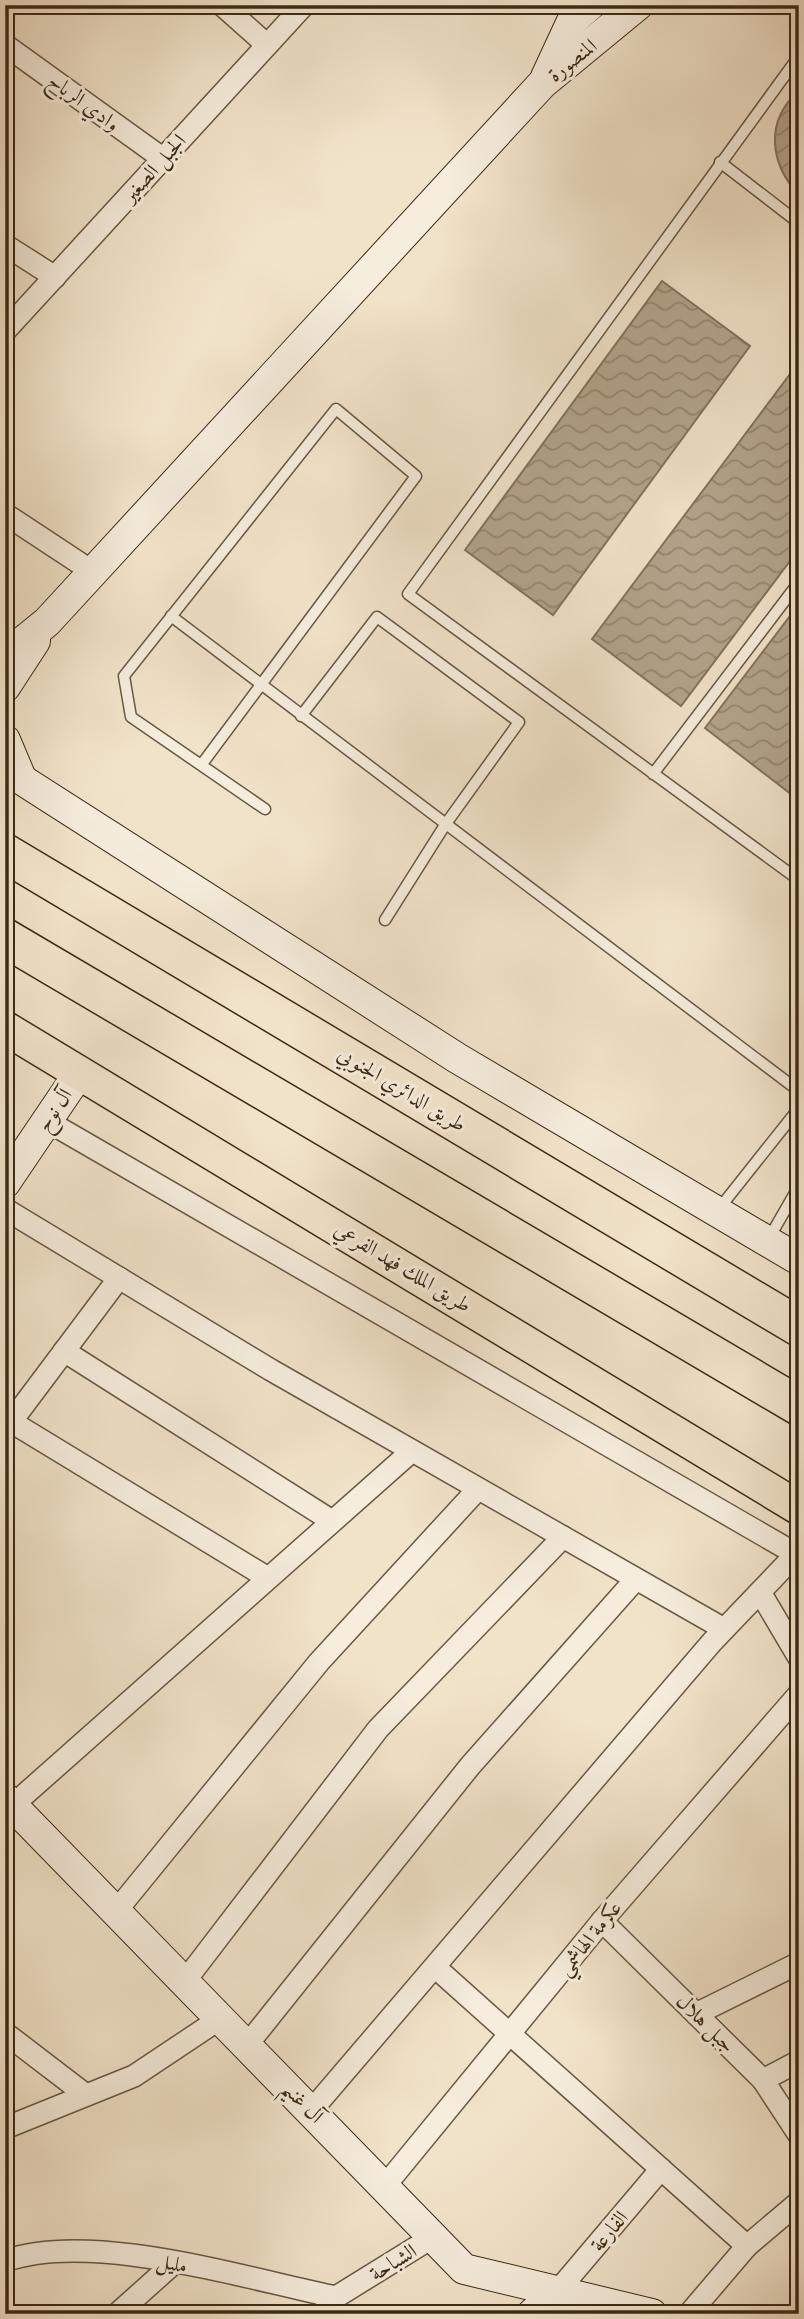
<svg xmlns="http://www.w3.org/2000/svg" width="804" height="2319" font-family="'IM FELL Great Primer',Amiri,serif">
	<defs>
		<pattern id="water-waves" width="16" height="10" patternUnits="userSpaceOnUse" patternTransform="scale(1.75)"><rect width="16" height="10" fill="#b3a48c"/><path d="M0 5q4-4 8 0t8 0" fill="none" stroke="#938671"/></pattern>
	</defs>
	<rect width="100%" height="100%" fill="#f1e3ca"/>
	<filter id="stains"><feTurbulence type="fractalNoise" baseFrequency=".00286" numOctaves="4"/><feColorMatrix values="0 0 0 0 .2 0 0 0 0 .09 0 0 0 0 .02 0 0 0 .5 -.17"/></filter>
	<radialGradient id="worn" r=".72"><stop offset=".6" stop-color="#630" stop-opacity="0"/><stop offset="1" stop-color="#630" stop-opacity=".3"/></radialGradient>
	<!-- water -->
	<g fill="url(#water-waves)" stroke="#83735c" stroke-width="2">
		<path d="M799 91V195C770 164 764 121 799 91Z"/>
		<polygon points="662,281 750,346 553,615 465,550"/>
		<polygon points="793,370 799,374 799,549 681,706 592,639"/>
		<polygon points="799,604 799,794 796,798 705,728"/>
	</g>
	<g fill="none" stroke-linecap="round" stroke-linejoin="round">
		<defs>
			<g id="lane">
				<polyline points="799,56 408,594 799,880"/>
				<polyline points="720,162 799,223"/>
				<polyline points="171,616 799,1091"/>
				<polyline points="301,716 377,617 519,722 445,825 385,920"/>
				<polyline points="202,764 416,476 336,409 124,676 131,717 265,809"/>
				<polyline points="653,774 799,582"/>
				<polyline points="718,1210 799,1108"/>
				<polyline points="768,1240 799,1186"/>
			</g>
			<g id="street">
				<polyline points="222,5 266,44"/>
				<polyline points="5,45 162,158"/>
				<polyline points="5,245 55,277"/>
				<polyline points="5,331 304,5"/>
				<polyline points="5,514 93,572"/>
				<polyline points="47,1121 796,1554"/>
				<polyline points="5,1209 271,1370 724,1629"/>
				<polyline points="64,1351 332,1521"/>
				<polyline points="5,1418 268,1578"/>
				<polyline points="11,1422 119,1278"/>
				<polyline points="760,1592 799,1658"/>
				<polyline points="14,1804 412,1451"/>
				<polyline points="117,1910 319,1662 478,1489"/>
				<polyline points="602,1921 763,2080 799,2135"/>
				<polyline points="435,1967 747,2246"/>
				<polyline points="185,1981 378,1729 563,1537"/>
				<polyline points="696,2014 799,1963"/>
				<polyline points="5,2033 86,2095"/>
				<polyline points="247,2045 470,1766 636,1579"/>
				<polyline points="763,2080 799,2061"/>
				<polyline points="311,2111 712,1642 799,1551"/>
				<polyline points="5,2128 134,2076 221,2018"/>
				<polyline points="384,2187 602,1921 799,1694"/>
				<path d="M5 2261C91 2230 247 2279 336 2297"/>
				<polyline points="556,2293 661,2169"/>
				<polyline points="117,2314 174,2263"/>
				<polyline points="321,2314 336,2297 433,2237"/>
				<polyline points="689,2314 747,2246 799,2202"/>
			</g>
			<g id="secondary">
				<polyline points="546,77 572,21 590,5"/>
				<polyline points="5,656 47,622 542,84 638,5"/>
				<polyline points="5,687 35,641"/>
				<polyline points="5,740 21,778"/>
				<polyline points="5,769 457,1058 799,1260"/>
				<polyline points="5,1183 80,1072"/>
				<polyline points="5,1798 464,2269 652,2314"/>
				<polyline points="532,2314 556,2293"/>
			</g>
			<polyline id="primary" points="5,1028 799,1508"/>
			<g id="highway">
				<polyline points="5,853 799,1327"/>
				<polyline points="5,938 799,1406"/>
			</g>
		</defs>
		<!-- lane casing -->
		<use href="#lane" stroke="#695842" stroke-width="13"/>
		<!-- street casing -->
		<use href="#street" stroke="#695842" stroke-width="24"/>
		<!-- secondary casing -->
		<use href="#secondary" stroke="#3c2a15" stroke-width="32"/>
		<!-- primary casing -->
		<use href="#primary" stroke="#3c2a15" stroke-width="36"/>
		<!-- highway casing -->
		<use href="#highway" stroke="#3c2a15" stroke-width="41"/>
		<!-- lane -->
		<use href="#lane" stroke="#f6eddd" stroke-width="10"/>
		<!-- street -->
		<use href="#street" stroke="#f6eddd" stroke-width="21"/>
		<!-- secondary -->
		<use href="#secondary" stroke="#f6eddd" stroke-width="30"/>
		<!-- primary -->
		<use href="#primary" stroke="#f1e3ca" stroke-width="33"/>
		<!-- highway -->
		<use href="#highway" stroke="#f1e3ca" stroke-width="38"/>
	</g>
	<g text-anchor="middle" stroke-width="6" stroke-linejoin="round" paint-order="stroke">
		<!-- street labels -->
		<g font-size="21" fill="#3c2a15" stroke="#f6eddd">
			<text transform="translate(572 60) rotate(-38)" y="7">المنصورة</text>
			<text transform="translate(84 102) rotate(36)" y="7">وادي الرباح</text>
			<text transform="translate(154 168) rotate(-48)" y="7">الجبل الصغير</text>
			<text transform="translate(402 1089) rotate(31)" y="7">طريق الدائري الجنوبي</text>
			<text transform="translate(54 1110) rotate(-56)" y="7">آل نوح</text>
			<text transform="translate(403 1267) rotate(31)" y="7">طريق الملك فهد الفرعي</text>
			<text transform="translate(589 1938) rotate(-51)" y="7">عكرمة الهاشمي</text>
			<text transform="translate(706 2023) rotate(45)" y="7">جبل هلال</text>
			<text transform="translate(303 2102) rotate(46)" y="7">آل غنيم</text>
			<text transform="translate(609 2231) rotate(-50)" y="7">الفارعة</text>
			<text transform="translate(393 2262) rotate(-32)" y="7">الشباحة</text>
			<text transform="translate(172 2263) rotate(12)" y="7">مليل</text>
		</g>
	</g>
	<!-- margin -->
	<rect width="804" height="2319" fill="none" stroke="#f1e3ca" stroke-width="28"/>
	<rect x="7" y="7" width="790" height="2305" fill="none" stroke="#3c2a15" stroke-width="3.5"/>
	<rect x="14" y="14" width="776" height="2291" fill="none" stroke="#3c2a15" stroke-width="2"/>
	<rect width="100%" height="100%" filter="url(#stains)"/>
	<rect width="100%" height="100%" fill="url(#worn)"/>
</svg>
